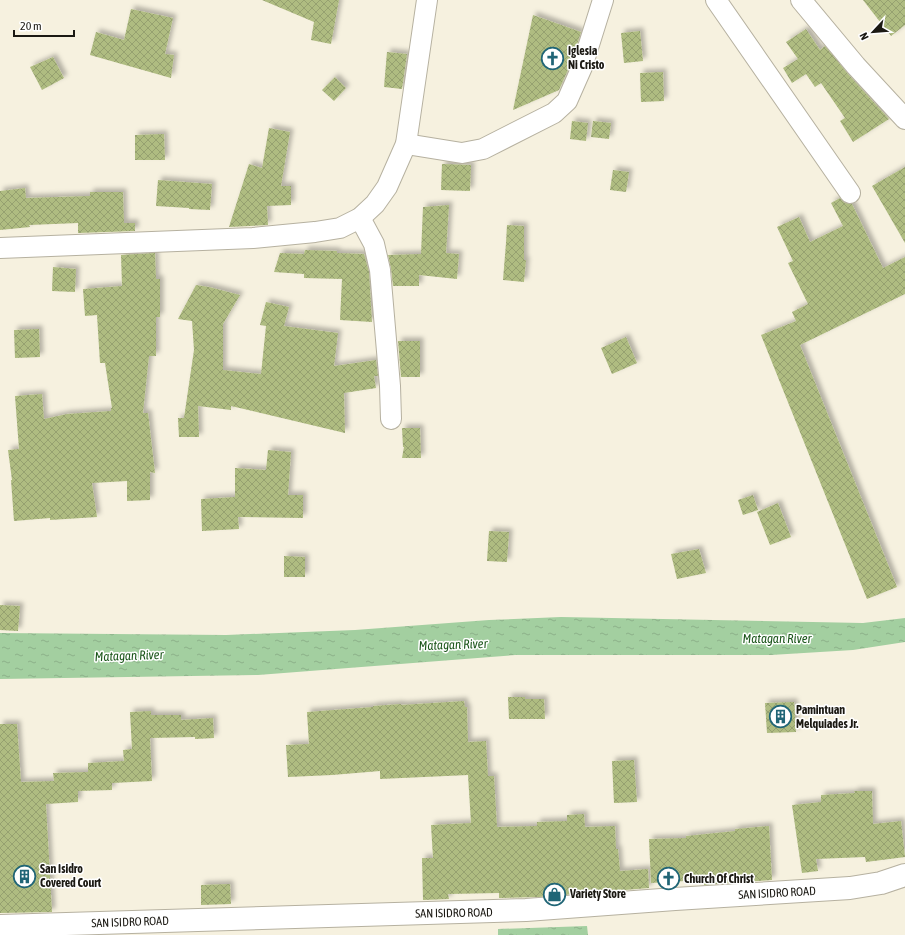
<svg xmlns="http://www.w3.org/2000/svg" width="905" height="935" font-family="'Asap Condensed',sans-serif">
	<defs>
		<pattern id="water-ripples" width="26" height="14" patternUnits="userSpaceOnUse"><rect width="26" height="14" fill="#a3cfa0"/><path d="M2 4q2-2 4 0t4 0M15 11q2-2 4 0t4 0" fill="none" stroke="#8cb189"/></pattern>
		<pattern id="building-cross-hatch" width="8" height="8" patternUnits="userSpaceOnUse"><rect width="8" height="8" fill="#afbc81"/><path d="M0 0l8 8M0 8l8-8" fill="none" stroke="#96a16f"/></pattern>
		<filter id="shadow"><feDropShadow dx="3.5" dy="-3.5" stdDeviation="2" flood-color="#0004"/></filter>
	</defs>
	<rect width="100%" height="100%" fill="#f6f1df"/>
	<!-- water -->
	<g fill="url(#water-ripples)">
		<polygon points="561,617 863,623 905,618 905,642 853,650 771,655 515,655 258,675 0,679 0,633 226,635 355,630 489,620"/>
		<polygon points="587,926 588,935 498,935 498,929"/>
	</g>
	<!-- building -->
	<g fill="url(#building-cross-hatch)" filter="url(#shadow)">
		<polygon points="262,0 339,0 331,44 311,40 314,22"/>
		<polygon points="863,0 905,0 905,25 891,36"/>
		<polygon points="131,9 173,18 165,54 174,55 171,78 90,55 96,32 124,40"/>
		<polygon points="533,15 581,32 571,63 559,90 513,110"/>
		<polygon points="806,29 820,50 825,46 848,74 889,119 853,142 840,121 845,118 821,83 815,87 806,74 792,83 783,68 798,59 786,42"/>
		<polygon points="640,31 643,61 624,63 621,33"/>
		<polygon points="387,52 407,54 402,89 384,87"/>
		<polygon points="53,57 64,78 42,90 30,67"/>
		<polygon points="663,72 664,101 641,102 640,73"/>
		<polygon points="335,77 346,88 334,101 322,90"/>
		<polygon points="572,121 588,123 586,141 570,139"/>
		<polygon points="593,121 611,123 609,139 591,137"/>
		<polygon points="269,128 290,132 281,186 291,186 291,205 267,206 268,225 229,227 249,164 262,168"/>
		<polygon points="164,134 165,160 135,160 135,135"/>
		<polygon points="442,164 471,165 470,191 441,190"/>
		<polygon points="905,167 905,243 872,186"/>
		<polygon points="613,170 629,172 626,192 610,190"/>
		<polygon points="158,180 212,184 210,210 189,209 189,208 156,206"/>
		<polygon points="25,188 26,198 90,196 90,192 123,192 124,223 135,223 135,231 78,233 78,223 29,225 30,227 0,230 0,191"/>
		<polygon points="840,198 845,203 852,204 883,268 905,257 905,294 800,345 897,587 867,599 761,335 796,321 792,312 808,304 788,263 793,261 777,227 799,217 810,242 843,226 831,203"/>
		<polygon points="449,205 446,253 459,254 457,279 419,275 419,286 393,286 391,269 388,255 421,254 423,207"/>
		<polygon points="507,225 524,226 524,260 526,260 524,282 503,280 506,243"/>
		<polygon points="305,250 337,251 337,253 364,254 369,272 372,322 340,320 342,279 304,278 304,274 274,272 280,253 304,254"/>
		<polygon points="155,253 156,279 160,279 160,317 156,317 156,356 149,356 143,413 148,413 155,473 150,472 150,500 127,501 127,481 92,483 97,517 50,520 50,518 14,521 11,480 12,480 8,450 19,449 15,396 42,394 44,419 67,414 111,411 111,408 112,408 105,363 100,363 97,315 85,316 83,289 122,286 121,255"/>
		<polygon points="53,267 76,269 75,292 52,291"/>
		<polygon points="196,285 209,287 240,295 223,324 223,370 261,374 266,326 260,325 266,302 289,307 284,326 338,333 334,366 376,360 378,376 374,376 376,388 344,393 345,433 231,406 231,410 198,406 199,437 179,437 178,418 184,418 194,350 192,321 178,319"/>
		<polygon points="39,329 40,357 15,358 14,330"/>
		<polygon points="626,337 637,363 612,374 601,348"/>
		<polygon points="398,341 420,341 420,377 401,377"/>
		<polygon points="402,428 420,428 421,458 402,458 404,447 403,447"/>
		<polygon points="268,450 291,452 288,495 303,495 303,518 238,517 239,529 202,531 201,499 235,497 235,468 266,470"/>
		<polygon points="753,495 758,510 743,515 738,500"/>
		<polygon points="778,503 791,537 770,545 757,512"/>
		<polygon points="489,531 509,532 507,562 487,561"/>
		<polygon points="699,549 706,573 677,579 671,554"/>
		<polygon points="284,556 305,557 305,577 284,577"/>
		<polygon points="0,605 20,606 18,631 0,630"/>
		<polygon points="508,697 525,697 525,699 544,699 545,719 509,719"/>
		<polygon points="464,701 465,707 467,707 468,742 486,741 488,776 494,776 497,827 537,826 537,822 567,821 567,815 584,814 585,827 615,826 616,849 618,849 620,871 648,869 649,888 539,897 499,898 499,893 448,894 449,899 423,900 422,858 433,858 431,825 471,823 468,775 380,779 380,771 332,775 288,777 286,745 309,744 307,712 373,707 373,706 401,704 401,705"/>
		<polygon points="794,702 796,732 767,733 765,703"/>
		<polygon points="151,711 151,715 181,715 181,720 213,718 214,738 195,739 195,737 150,738 152,781 112,783 112,790 78,791 78,802 46,804 52,912 0,913 0,724 17,724 21,782 54,781 53,773 88,772 88,763 124,761 123,750 132,749 130,712"/>
		<polygon points="634,760 637,802 614,803 612,761"/>
		<polygon points="854,791 872,791 873,824 901,821 905,857 866,862 865,857 816,859 818,871 802,873 792,805 821,802 821,795 855,793"/>
		<polygon points="769,826 772,880 704,885 704,883 685,884 685,881 651,883 649,839 686,838 686,836 735,831 735,829"/>
		<polygon points="230,884 231,904 201,905 201,885"/>
	</g>
	<g fill="none" stroke-linecap="round" stroke-linejoin="round">
		<defs>
			<g id="minor">
				<polyline points="716,0 850,193"/>
				<polyline points="801,0 856,66 905,119"/>
				<polyline points="406,144 462,153 483,149 554,113 567,101 582,67 603,0"/>
				<polyline points="360,218 374,244 380,270 390,386 391,419"/>
				<polyline points="0,248 253,238 315,232 340,228 360,218 375,204 387,187 406,144 427,0"/>
			</g>
			<polyline id="tertiary" points="0,926 526,910 675,899 850,888 881,883 905,875"/>
		</defs>
		<!-- minor casing -->
		<use href="#minor" stroke="#b6b1a0" stroke-width="22"/>
		<!-- tertiary casing -->
		<use href="#tertiary" stroke="#b6b1a0" stroke-width="24"/>
		<!-- minor -->
		<use href="#minor" stroke="#fff" stroke-width="20"/>
		<!-- tertiary -->
		<use href="#tertiary" stroke="#fff" stroke-width="22"/>
	</g>
	<!-- icons -->
	<defs>
		<symbol id="church-ring" viewBox="-11 -11 22 22"><circle r="9.5" fill="#fff" stroke="#206576" stroke-width="1.5"/><path d="M-1.2-6h2.4v3.5h3.3v2.4h-3.3V6h-2.4V-.1h-3.3v-2.4h3.3Z" fill="#206576"/></symbol>
		<symbol id="building-ring" viewBox="-11 -11 22 22"><circle r="9.5" fill="#fff" stroke="#206576" stroke-width="1.5"/><path d="M-4-6H4V6H1V3H-1V6H-4ZM-2.5-4.3h1.7v1.8h-1.7ZM.8-4.3h1.7v1.8H.8ZM-2.5-1h1.7V.8h-1.7ZM.8-1h1.7V.8H.8Z" fill="#206576"/></symbol>
		<symbol id="shop-ring" viewBox="-11 -11 22 22"><circle r="9.5" fill="#fff" stroke="#206576" stroke-width="1.5"/><path d="M-5-2.5h2.3a2.7 3.5 0 0 1 5.4 0H5L5.5 6h-11ZM-1.5-2.5h3a1.5 2.3 0 0 0-3 0Z" fill="#206576"/></symbol>
	</defs>
	<g fill-rule="evenodd">
		<use href="#church-ring" x="540" y="46" width="25" height="25"/>
		<use href="#building-ring" x="768" y="704" width="25" height="25"/>
		<use href="#building-ring" x="12" y="864" width="25" height="25"/>
		<use href="#church-ring" x="656" y="866" width="25" height="25"/>
		<use href="#shop-ring" x="542" y="882" width="25" height="25"/>
	</g>
	<g text-anchor="middle" stroke-width="3" stroke-linejoin="round" paint-order="stroke">
		<!-- poi labels -->
		<g font-size="12" font-weight="bold" fill="#1b1913" stroke="#fff" text-anchor="start">
			<text x="568" y="55">Iglesia<tspan x="568" dy="14">Ni Cristo</tspan></text>
			<text x="796" y="714">Pamintuan<tspan x="796" dy="14">Melquiades Jr.</tspan></text>
			<text x="40" y="873">San Isidro<tspan x="40" dy="14">Covered Court</tspan></text>
			<text x="684" y="883">Church Of Christ</text>
			<text x="570" y="898">Variety Store</text>
		</g>
		<!-- street labels -->
		<g font-size="12" fill="#1b1913" stroke="#fff">
			<text transform="translate(777 893) rotate(-3)" y="4">SAN ISIDRO ROAD</text>
			<text transform="translate(454 913) rotate(-1)" y="4">SAN ISIDRO ROAD</text>
			<text transform="translate(130 922) rotate(-2)" y="4">SAN ISIDRO ROAD</text>
		</g>
		<!-- water labels -->
		<g font-size="13" font-style="italic" fill="#1b561a" stroke="#fff">
			<text x="777" y="643">Matagan River</text>
			<text transform="translate(453 644) rotate(-2)" y="5">Matagan River</text>
			<text transform="translate(129 655) rotate(-2)" y="5">Matagan River</text>
		</g>
	</g>
	<!-- north arrow -->
	<g transform="translate(873 32) rotate(244)" stroke="#ffffff" stroke-width="3" paint-order="stroke">
	<path d="M0-3L7 15L0 10L-7 15Z" fill="#1b1913"/>
	<text y="-6" font-size="11" font-weight="bold" text-anchor="middle" fill="#1b1913">N</text>
	</g>
	<!-- scale -->
	<path d="M14 30v6h60v-6" fill="none" stroke="#1b1913" stroke-width="2"/>
	<text x="20" y="30" font-size="12" fill="#1b1913" stroke="#ffffff" stroke-width="3" paint-order="stroke">20 m</text>
</svg>
